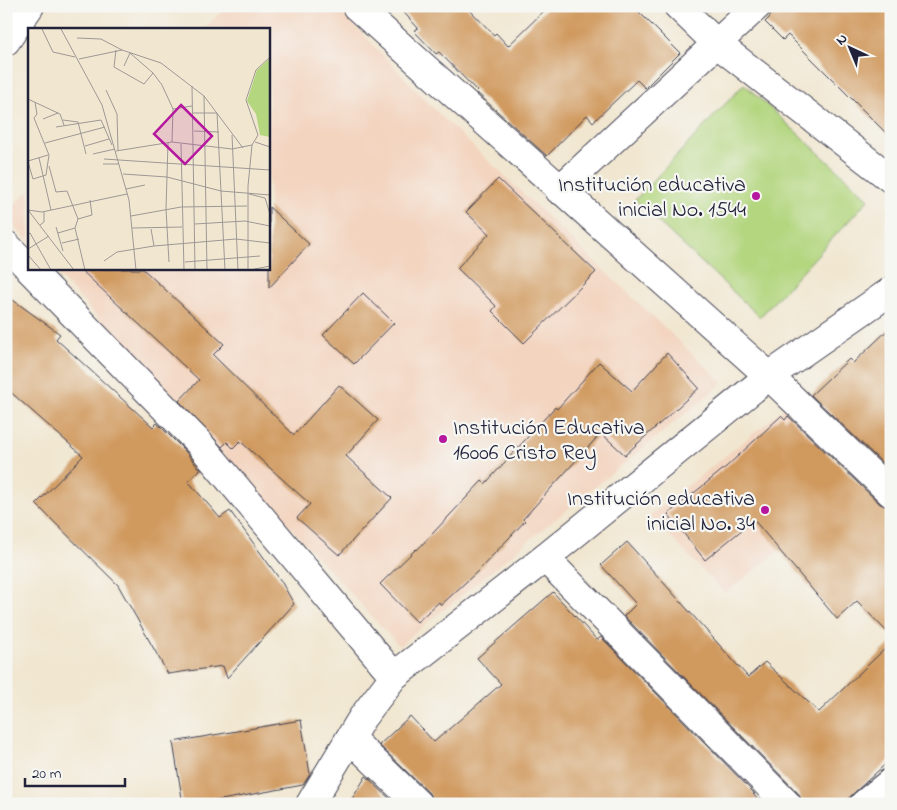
<svg xmlns="http://www.w3.org/2000/svg" width="897" height="810" font-family="'Indie Flower',sans-serif">
	<rect width="100%" height="100%" fill="#f6f6f2"/>
	<filter id="ink" filterUnits="userSpaceOnUse"><feTurbulence type="fractalNoise" baseFrequency=".02" numOctaves="2"/><feDisplacementMap in="SourceGraphic" scale="10" xChannelSelector="R" yChannelSelector="G"/><feConvolveMatrix kernelMatrix="1 2 1 2 8 2 1 2 1" color-interpolation-filters="sRGB"/></filter>
	<filter id="wash" filterUnits="userSpaceOnUse"><feTurbulence type="fractalNoise" baseFrequency=".0096" numOctaves="4" result="noise"/><feDisplacementMap in="SourceGraphic" scale="20" xChannelSelector="R" yChannelSelector="G"/><feGaussianBlur stdDeviation="1.12" result="paint"/><feColorMatrix in="noise" values="0 0 0 0 0 0 0 0 0 0 0 0 0 0 0 0 0 1.4 0 .05"/><feComposite in="paint" operator="in"/></filter>
	<g filter="url(#wash)">
		<rect width="100%" height="100%" fill="#f1e7d1"/>
		<!-- built -->
		<g fill="#f3d4bf">
			<polygon points="227,6 336,6 439,114 723,383 399,646 53,269 269,269 269,29 204,29"/>
			<polygon points="29,191 29,242 6,218 6,213"/>
			<polygon points="784,409 859,490 725,593 650,516"/>
		</g>
		<!-- green -->
		<polygon fill="#b3d67f" stroke="#6a7c5d" points="744,84 869,199 760,317 635,200"/>
		<g id="blocks">
			<!-- building -->
			<g fill="#d09a5e">
				<polygon points="398,6 466,6 494,35 496,33 508,46 549,6 633,6 680,53 645,88 637,80 593,122 587,115 547,156 477,93 478,92 439,52 436,54 414,31 418,28"/>
				<polygon points="772,6 891,6 891,138 788,35 783,40 765,22 770,17"/>
				<polygon points="498,179 596,272 524,343 492,311 496,306 457,268 489,234 466,212"/>
				<polygon points="269,207 309,244 269,288"/>
				<polygon points="80,269 143,269 224,344 213,355 294,435 339,385 378,420 346,456 392,498 339,555 297,518 310,504 240,441 233,448 227,442 222,447 179,401 199,380"/>
				<polygon points="363,293 394,323 354,364 323,335"/>
				<polygon points="6,295 60,334 56,339 153,427 157,423 186,452 200,470 188,481 220,518 230,511 281,581 294,604 227,678 223,666 168,674 118,585 36,504 83,456 6,388"/>
				<polygon points="891,327 891,471 811,395 849,359 853,363"/>
				<polygon points="667,353 699,388 625,455 601,433 523,519 525,521 479,570 441,605 439,602 417,622 380,584 416,549 417,550 482,481 485,484 555,407 557,409 599,362 632,391"/>
				<polygon points="781,416 785,420 788,416 880,504 891,508 891,636 857,601 837,619 754,520 705,560 668,514 726,467"/>
				<polygon points="627,542 748,677 765,662 819,712 891,643 891,759 842,804 802,801 798,793 624,616 636,604 601,565"/>
				<polygon points="553,592 597,640 601,637 755,794 753,794 762,804 433,804 429,793 379,745 410,716 434,742 501,684 477,658"/>
				<polygon points="301,720 310,774 303,785 199,804 183,804 173,742"/>
				<polygon points="366,776 395,804 349,804"/>
			</g>
		</g>
	</g>
	<g filter="url(#ink)">
		<use href="#blocks" fill-opacity="0" stroke="#414052" stroke-width="1"/>
		<g fill="none" stroke-linecap="round" stroke-linejoin="round">
			<defs>
				<g id="minor">
					<polyline points="356,6 769,376 891,493"/>
					<polyline points="678,6 716,43 891,179"/>
					<polyline points="6,41 30,6"/>
					<polyline points="559,190 757,6"/>
					<polyline points="6,245 29,268"/>
					<polyline points="29,269 198,442 394,676"/>
					<polyline points="545,558 787,804"/>
					<polyline points="350,738 418,804"/>
					<polyline points="310,804 362,718 394,676 545,558 769,376 891,291"/>
					<polyline points="864,804 891,782"/>
				</g>
			</defs>
			<!-- minor casing -->
			<use href="#minor" stroke="#414052" stroke-width="30"/>
			<!-- minor -->
			<use href="#minor" stroke="#fff" stroke-width="28"/>
		</g>
	</g>
	<!-- markers -->
	<g fill="#b5179e" stroke="#f6f6f2" stroke-width="2">
		<circle cx="756" cy="196" r="5"/>
		<circle cx="443" cy="439" r="5"/>
		<circle cx="765" cy="510" r="5"/>
	</g>
	<g text-anchor="middle" stroke-width="4.5" stroke-linejoin="round" paint-order="stroke">
		<!-- poi labels -->
		<g font-size="22" fill="#22223b" stroke="#f6f6f2" text-anchor="end">
			<text x="746" y="191">Institución educativa<tspan x="746" dy="25">inicial No. 1544</tspan></text>
			<text x="453" y="434" text-anchor="start">Institución Educativa<tspan x="453" dy="25">16006 Cristo Rey</tspan></text>
			<text x="755" y="505">Institución educativa<tspan x="755" dy="25">inicial No. 34</tspan></text>
		</g>
	</g>
	<!-- overview -->
	<g transform="translate(28 28)">
		<rect width="242" height="242" fill="#f1e7d1"/>
		<path d="M242 30V109L232 107 228 86 219 73 229 42Z" fill="#b3d67f"/>
		<path fill="none" stroke="#9e9895" stroke-width="1" d="M14 1 25 24 47 29M33 1 74 77 101 172 108 242M49 10 73 11 94 22M88 22 86 39 116 56 125 45M51 31 94 22 133 35 176 68 179 242M96 38 102 25 125 45 134 57 145 81 144 114M164 58 167 242M78 62 89 86 90 122M176 68 215 120M0 71 32 86 36 97M145 81 164 78M165 85H189L197 242M15 91 30 85M35 92 50 94 58 126M28 99 73 92 84 117M166 103 191 104M204 107 210 242M227 114 242 119M17 115 77 99M140 115 138 181 141 234M153 116 156 242M57 118 81 111M88 123 144 114 204 121 224 117 230 107 218 72 228 42 242 29M65 126 87 121M11 130 23 182M76 131 242 142M0 133 20 127M0 134 5 151 18 147 21 127 6 90 9 86 7 74M75 136H91M21 138 28 164 39 163 50 191M95 146 139 149 193 163 242 167M98 161 117 157M221 166 237 170 242 186M0 182 14 184 99 166M0 182 46 242M103 188 153 179 219 178M167 196 217 193 242 198M12 197 16 194V184M28 199 35 223M104 200 154 199M123 201 126 218M30 205 47 200M0 206 2 205 23 242M34 215 51 211M0 221 21 208M0 227 13 242M76 233 89 224 126 218 208 211 242 215M157 234 232 228M57 242 47 200 50 191 64 187 62 172M220 242V158L224 117M222 242 242 238"/>
		<path fill="#b5179e" fill-opacity="0.15" stroke="#b5179e" stroke-width="2.5" d="M153 77 184 108 157 136 126 106Z"/>
		<rect width="242" height="242" fill="none" stroke="#22223b" stroke-width="2.5"/>
	</g>
	<!-- margin -->
	<rect width="897" height="810" fill="none" stroke="#f6f6f2" stroke-width="25"/>
	<!-- north arrow -->
	<g transform="translate(850 48) rotate(316)" stroke="#f6f6f2" stroke-width="4" paint-order="stroke">
	<path d="M0-4L9 19L0 12L-9 19Z" fill="#22223b"/>
	<text y="-8" font-size="14" font-weight="bold" text-anchor="middle" fill="#22223b">N</text>
	</g>
	<!-- scale -->
	<path d="M25 778v8h100v-8" fill="none" stroke="#22223b" stroke-width="2.5"/>
	<text x="32" y="778" font-size="15" fill="#22223b" stroke="#f6f6f2" stroke-width="4" paint-order="stroke">20 m</text>
</svg>
